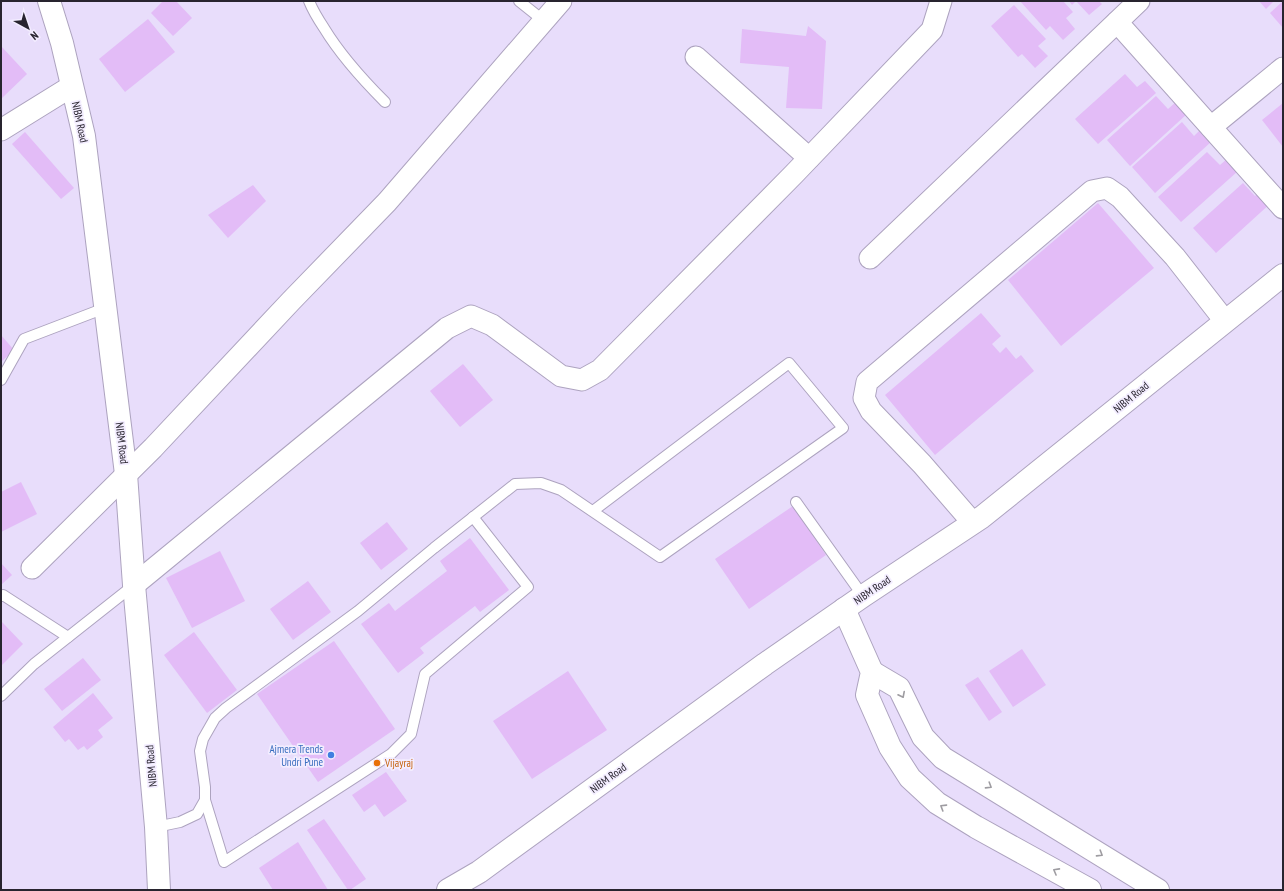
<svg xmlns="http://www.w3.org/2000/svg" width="1284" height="891" font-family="'PT Sans Narrow',sans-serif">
	<rect width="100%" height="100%" fill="#e8ddfb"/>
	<!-- building -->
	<g fill="#e3bcf7">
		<polygon points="163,1 176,1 192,18 173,36 151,13"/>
		<polygon points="1020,1 1063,1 1073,12 1066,18 1075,29 1063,40 1050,26 1046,30"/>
		<polygon points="1069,1 1099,1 1102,4 1089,15 1076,1 1072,5"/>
		<polygon points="1259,1 1274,1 1266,9"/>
		<polygon points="1283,1 1283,28 1270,13"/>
		<polygon points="1014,5 1046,39 1038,46 1048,56 1035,68 1022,54 1018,57 991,26"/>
		<polygon points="148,19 175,52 125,92 99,59"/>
		<polygon points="808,26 826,41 822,109 786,108 789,67 740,63 742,29 806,36"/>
		<polygon points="1,46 27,74 1,99"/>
		<polygon points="1125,74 1137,87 1145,81 1156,93 1098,144 1075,119"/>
		<polygon points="1156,96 1168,109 1176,102 1187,114 1130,166 1107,140"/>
		<polygon points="1283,103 1283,147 1262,120"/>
		<polygon points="1182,122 1194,136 1201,129 1212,141 1155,193 1132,167"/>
		<polygon points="25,132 74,188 61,199 12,144"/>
		<polygon points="1207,152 1220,165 1227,159 1238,171 1181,222 1158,197"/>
		<polygon points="1243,183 1255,196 1262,189 1273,201 1216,253 1193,228"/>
		<polygon points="253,185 266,201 228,238 208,215"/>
		<polygon points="1098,203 1154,268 1061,346 1008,280"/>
		<polygon points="981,313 1001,336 992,344 1000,353 1006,347 1016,359 1021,355 1034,371 935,455 885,395"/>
		<polygon points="1,335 14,350 1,362"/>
		<polygon points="463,364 493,400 460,427 430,391"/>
		<polygon points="21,482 37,514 1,532 1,492"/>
		<polygon points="793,506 826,555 749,609 715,559"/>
		<polygon points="387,522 408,549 381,570 360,543"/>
		<polygon points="470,538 509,590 480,612 475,606 420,648 424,653 398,673 361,624 389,603 395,611 447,571 440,561"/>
		<polygon points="220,551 245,601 192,628 166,578"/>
		<polygon points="1,563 12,575 1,585"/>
		<polygon points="308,581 331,612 293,640 270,609"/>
		<polygon points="1,621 23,644 1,666"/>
		<polygon points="194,632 237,690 207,713 164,655"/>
		<polygon points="334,641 395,729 318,782 257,694"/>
		<polygon points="1022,649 1046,685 1013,707 989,671"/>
		<polygon points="83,658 101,680 62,711 44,689"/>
		<polygon points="568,671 607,730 532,779 493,721"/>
		<polygon points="978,677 1002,712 989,721 965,685"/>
		<polygon points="93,693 113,718 98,730 103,737 87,750 84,746 78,750 69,739 65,742 53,727"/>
		<polygon points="386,772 407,801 384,817 375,804 364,812 352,795"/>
		<polygon points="324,819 366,879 350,890 348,890 307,830"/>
		<polygon points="298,842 328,890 273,890 259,868"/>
	</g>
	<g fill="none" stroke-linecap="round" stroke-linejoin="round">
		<defs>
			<g id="lane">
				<path d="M309 1C313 11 318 19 324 28 341 56 362 79 385 102"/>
				<polyline points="519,1 544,21"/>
				<polyline points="1,380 24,339 105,308"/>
				<polyline points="796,502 863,596"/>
				<polyline points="1,596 3,595 68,637"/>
				<polyline points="1,696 34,664 134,585"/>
				<polyline points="205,800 224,862 391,754 411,734 425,674 528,587 473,517"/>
				<polyline points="156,827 180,822 197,814 205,800 205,787 200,751 203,739 215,718 226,708 358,611 434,548 515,484 541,483 561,490 660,557 843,428 789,363 593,511"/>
			</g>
			<g id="street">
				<polyline points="1117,22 1283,208"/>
				<polyline points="696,57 809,158"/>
				<polyline points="1211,127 1283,68"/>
				<polyline points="1,130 72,86"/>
				<polyline points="870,258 1139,1"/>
				<polyline points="973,523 922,464 871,411 864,398 867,382 1092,191 1107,188 1120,197 1175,257 1225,321"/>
				<polyline points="32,568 153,448 291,301 387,202 561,1"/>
				<polyline points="134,585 447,328 471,316 492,325 561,376 582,380 600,370 794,174 932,30 941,1"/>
			</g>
			<g id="secondary">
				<polyline points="49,1 62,43 84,136 126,474 134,585 156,827 159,890"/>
				<polyline points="844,609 872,672 867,695 890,747 910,778 937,803 976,827 1090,890"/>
				<polyline points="872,672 899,688 923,737 943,758 1158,890"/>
				<polyline points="448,890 479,872 765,664 863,596 982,517 1283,275"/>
			</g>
		</defs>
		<!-- lane casing -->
		<use href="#lane" stroke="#ada3bf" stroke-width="12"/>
		<!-- street casing -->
		<use href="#street" stroke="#ada3bf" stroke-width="23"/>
		<!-- secondary casing -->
		<use href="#secondary" stroke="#ada3bf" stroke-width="24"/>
		<!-- lane -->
		<use href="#lane" stroke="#fff" stroke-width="10"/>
		<!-- street -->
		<use href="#street" stroke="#fff" stroke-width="21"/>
		<!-- secondary -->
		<use href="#secondary" stroke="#fff" stroke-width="22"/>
	</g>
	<!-- one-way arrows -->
	<defs><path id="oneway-chevron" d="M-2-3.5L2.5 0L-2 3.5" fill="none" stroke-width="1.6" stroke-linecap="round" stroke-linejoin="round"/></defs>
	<g stroke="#9e9ca1">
		<use href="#oneway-chevron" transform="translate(902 695) rotate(63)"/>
		<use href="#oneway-chevron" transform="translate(989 786) rotate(32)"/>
		<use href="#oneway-chevron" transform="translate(943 807) rotate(-148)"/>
		<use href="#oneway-chevron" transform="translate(1100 854) rotate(32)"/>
		<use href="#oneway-chevron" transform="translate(1056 871) rotate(-151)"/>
	</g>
	<!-- markers -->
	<circle fill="#3f7fe0" stroke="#f3edff" stroke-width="1.5" cx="331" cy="755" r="4"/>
	<circle fill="#e8710a" stroke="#f3edff" stroke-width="1.5" cx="377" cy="763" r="4"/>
	<g text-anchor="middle" stroke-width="3.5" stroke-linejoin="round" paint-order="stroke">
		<!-- street labels -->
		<g font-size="11" fill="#28242f" stroke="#f3edff">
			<text transform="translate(80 122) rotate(78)" y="4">NIBM Road</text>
			<text transform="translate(1131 397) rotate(-39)" y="4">NIBM Road</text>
			<text transform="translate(122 443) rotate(83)" y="4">NIBM Road</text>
			<text transform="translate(872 590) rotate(-34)" y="4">NIBM Road</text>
			<text transform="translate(151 766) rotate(-95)" y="4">NIBM Road</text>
			<text transform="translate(608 778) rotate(-36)" y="4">NIBM Road</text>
		</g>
		<!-- shop labels -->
		<g font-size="11" fill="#366cbe" stroke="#f3edff" text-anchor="end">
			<text x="323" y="753">Ajmera Trends<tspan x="323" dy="13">Undri Pune</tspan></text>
		</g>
		<!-- food labels -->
		<g font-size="11" fill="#c56008" stroke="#f3edff" text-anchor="start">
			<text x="385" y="767">Vijayraj</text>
		</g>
	</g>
	<!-- border -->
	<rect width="1284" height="891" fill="none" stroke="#28242f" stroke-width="4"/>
	<!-- north arrow -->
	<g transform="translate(28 28) rotate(140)" stroke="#f3edff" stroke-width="3" paint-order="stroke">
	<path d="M0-3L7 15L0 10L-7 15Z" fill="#28242f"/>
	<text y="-6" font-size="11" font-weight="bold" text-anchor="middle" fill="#28242f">N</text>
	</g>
</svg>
